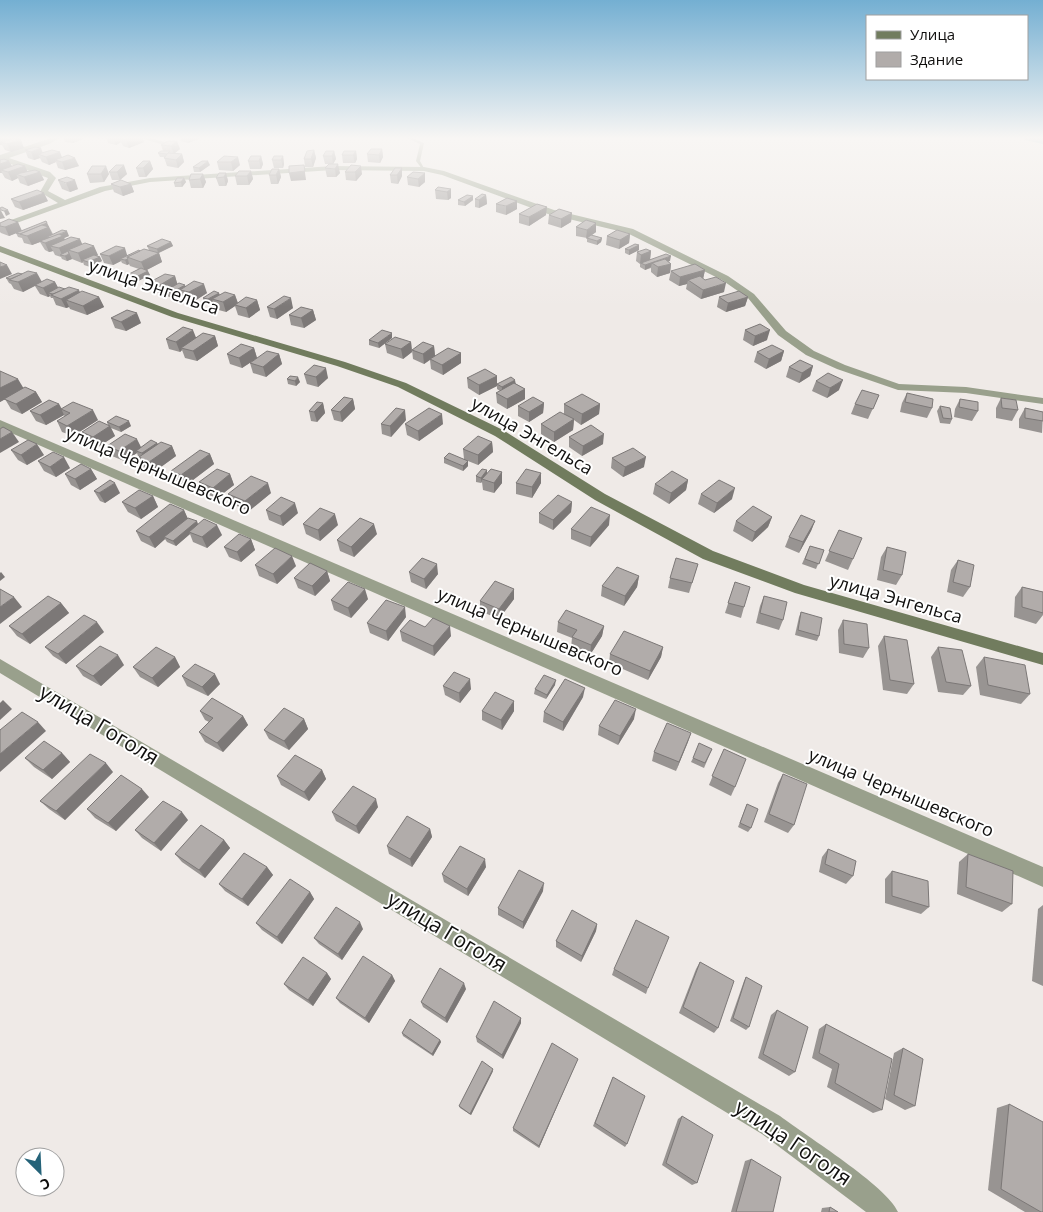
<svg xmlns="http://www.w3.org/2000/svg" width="1043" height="1212" font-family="'Open Sans',sans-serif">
	<rect width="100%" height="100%" fill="#efeae7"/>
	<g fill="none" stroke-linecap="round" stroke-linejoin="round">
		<!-- river -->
		<polygon fill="#67a8b0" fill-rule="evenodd" points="1023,137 1043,137 1043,144 1025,140"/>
		<!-- lane -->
		<polygon fill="#99a08c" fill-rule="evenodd" points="405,137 410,137 424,143 420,161 425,170 423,170 416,161 420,144"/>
		<!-- street -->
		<g fill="#99a08c" fill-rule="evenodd">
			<polygon points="54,137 62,137 49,144 9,158 50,172 56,178 48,191 65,200 100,187 150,178 333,166 424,167 444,171 554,210 633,229 728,276 754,294 786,331 814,351 845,365 899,384 966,387 1043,398 1043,404 966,393 898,390 837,369 806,355 778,335 748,298 722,280 627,233 548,214 442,175 424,171 333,170 150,182 105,191 0,229 0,224 58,203 40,192 48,178 0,160 0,155"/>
			<polygon points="137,137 148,137 171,144 168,146"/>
			<polygon points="0,420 1043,867 1043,887 0,428"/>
			<path d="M0 659 780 1116C806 1136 887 1186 898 1212H866L762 1134 0 673Z"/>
		</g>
		<!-- secondary -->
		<polygon fill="#717c5e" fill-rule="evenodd" points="0,246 178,313 345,362 406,383 503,430 605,494 713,551 804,585 1043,653 1043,665 795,593 703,559 595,500 495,436 398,387 337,366 172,317 0,252"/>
	</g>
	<!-- wall -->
	<g fill="#989492">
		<polygon points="0,137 6,137 8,140 24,148 11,152 5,150 2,145 0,145"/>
		<polygon points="63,137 87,137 73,143 65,142"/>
		<polygon points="95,137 142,137 144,142 129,148 123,146 121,142 116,145 108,143 106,138 103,139 96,138"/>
		<polygon points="180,137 201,137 201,138 188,143 181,141"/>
		<polygon points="168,141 180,149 174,153 182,154 184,162 178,168 167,166 164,157 160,157 158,153 163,151 161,145"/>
		<polygon points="382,149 383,157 380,163 368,162 367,154"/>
		<polygon points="25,150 62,157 79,166 65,170 58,168 56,162 49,165 42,162 40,158 34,160 28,158"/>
		<polygon points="314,150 316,158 313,167 305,167 304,159"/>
		<polygon points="334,151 336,159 333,164 325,164 323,156"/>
		<polygon points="356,151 357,159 355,163 343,163 342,155"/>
		<polygon points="224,156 240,165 233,171 219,170 217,162"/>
		<polygon points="261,156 263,164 261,169 250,169 248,161"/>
		<polygon points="283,156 284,164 283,168 274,168 272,160"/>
		<polygon points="0,160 9,161 12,166 25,166 27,172 40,172 44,180 28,186 20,183 18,178 12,181 5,178 2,173 0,173"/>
		<polygon points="150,161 153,169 146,177 139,177 136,168"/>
		<polygon points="329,164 340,173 336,177 327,177 325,168"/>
		<polygon points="116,165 127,174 120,180 112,180 109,172"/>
		<polygon points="210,165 200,172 194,172 193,167"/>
		<polygon points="351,165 362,174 356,181 346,180 345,172"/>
		<polygon points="92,166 109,174 104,182 90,183 87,174"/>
		<polygon points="395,168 402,176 398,184 391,183 390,175"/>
		<polygon points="279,169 281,177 278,184 271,184 269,175"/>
		<polygon points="251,171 253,179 249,185 237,185 235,176"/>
		<polygon points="226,173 228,181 226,186 219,186 216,178"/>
		<polygon points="425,173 425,182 419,187 408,185 407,177"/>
		<polygon points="203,174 206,182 203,188 191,188 189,180"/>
		<polygon points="184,178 186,182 182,187 175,187 174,183"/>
		<polygon points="58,180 78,189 70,192 62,189"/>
		<polygon points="111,184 131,184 134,192 123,196 114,192"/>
		<polygon points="451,189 451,198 448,200 436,199 435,190"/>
		<polygon points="486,195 487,204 479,208 475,207 475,199"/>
		<polygon points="473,196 473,200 465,206 458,205 458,200"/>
		<polygon points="11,199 48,201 23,210 15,207"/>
		<polygon points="496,204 517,209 506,215 496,212"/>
		<polygon points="572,213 571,222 561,228 548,224 549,215"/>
		<polygon points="519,214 546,215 529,226 519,223"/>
		<polygon points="46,221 53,234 69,236 64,238 65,239 82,244 98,255 97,255 100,257 102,261 90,267 84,265 83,262 82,263 72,259 67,261 62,259 61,257 55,255 53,251 49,252 45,250 40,242 32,245 24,243 22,238 18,237 16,233 9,236 1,233 0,232 0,223 22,231"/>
		<polygon points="576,227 596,232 592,235 602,238 601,242 597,245 587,242 587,238 576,236"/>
		<polygon points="630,234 629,243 619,249 606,245 607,236"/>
		<polygon points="171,242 173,246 159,253 162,262 146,270 150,275 138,281 131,279 129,274 139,269 130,266 129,264 127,265 122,263 121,261 113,265 104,263 100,254 128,255 140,251 149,250 147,246"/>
		<polygon points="639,245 639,250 629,255 625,253 625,249"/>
		<polygon points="651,251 650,259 670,261 668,261 671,264 670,273 657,277 651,272 651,268 645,270 640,267 640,264 636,261 637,252"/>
		<polygon points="705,270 703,279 724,292 701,299 686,289 687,284 679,286 669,280 671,271"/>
		<polygon points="175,276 177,284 207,293 193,302 183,299 181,293 172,298 167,296 166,293 163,294 154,291 150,282"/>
		<polygon points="6,278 41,282 55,282 58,288 99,297 104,307 87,315 70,309 69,307 66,308 56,305 53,298 51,298 50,296 48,297 40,294 35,286 23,292 14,289 11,284 9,283"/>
		<polygon points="220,295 235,295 238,303 257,300 260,310 249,318 238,315 235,306 226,312 215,309 213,302 210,304 204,303 203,298"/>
		<polygon points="719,297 748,297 745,306 726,312 717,307"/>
		<polygon points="267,307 293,308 277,319 270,317"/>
		<polygon points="313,310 316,320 304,328 291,325 289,315"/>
		<polygon points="111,318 141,323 126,331 115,328"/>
		<polygon points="745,330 767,340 753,346 743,340"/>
		<polygon points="215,336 218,346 197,361 185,358 182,350 180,352 169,349 166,339"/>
		<polygon points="392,338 379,348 369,345 369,340"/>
		<polygon points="411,342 412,352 403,359 387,353 385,344"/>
		<polygon points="434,346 435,356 461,353 461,363 443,375 431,369 430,360 424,364 413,359 412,350"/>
		<polygon points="254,348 257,358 242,368 230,364 227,354"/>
		<polygon points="784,351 781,361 766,369 754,362 757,352"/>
		<polygon points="279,354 282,364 266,377 253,373 250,363"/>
		<polygon points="813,366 810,376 799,383 786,377 789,367"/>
		<polygon points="0,371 23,388 36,392 42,402 22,414 11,409 5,399 0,402"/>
		<polygon points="304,374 328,378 318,387 307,384"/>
		<polygon points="290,376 300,382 296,386 288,384 287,379"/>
		<polygon points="497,376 497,386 479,395 468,388 467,378"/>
		<polygon points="816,381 839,390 827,398 812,391"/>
		<polygon points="497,384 516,384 525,389 525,399 507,409 497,403 496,393 500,391 497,389"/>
		<polygon points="907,393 932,408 927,418 900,412 902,403"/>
		<polygon points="879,395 868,419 851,414 855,404"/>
		<polygon points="1001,398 1018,410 1012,421 996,418 996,408"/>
		<polygon points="353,399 355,409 342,422 334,420 331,410"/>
		<polygon points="960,399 978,411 972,421 954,417 955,409"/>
		<polygon points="323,403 325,413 317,422 311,421 309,411"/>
		<polygon points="544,403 543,413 529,422 518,416 518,406"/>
		<polygon points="59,404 62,409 98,420 73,436 62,432 57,421 65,417 64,415 46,425 36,421 30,411"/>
		<polygon points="564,404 600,404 599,414 581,425 574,420 573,430 554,442 541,434 541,424 564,414"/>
		<polygon points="940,406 952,419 950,424 940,423 937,411"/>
		<polygon points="1025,408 1043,412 1042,433 1019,428 1019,419"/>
		<polygon points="406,420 391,437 382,434 381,424"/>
		<polygon points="107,422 131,426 121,432 111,428 115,436 98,447 88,442 82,432 108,425"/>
		<polygon points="405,424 443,424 419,441 407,435"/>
		<polygon points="569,437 603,444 582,456 569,447"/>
		<polygon points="492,442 493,452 478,465 468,461 468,466 463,471 444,463 444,458 464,459 463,449"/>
		<polygon points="157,443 158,444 172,446 176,456 154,472 144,468 139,457 140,457 138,456 137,453 124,461 112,456 107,446 141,447"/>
		<polygon points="11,450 44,455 27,465 18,460"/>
		<polygon points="210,454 214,464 185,486 176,481 171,471"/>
		<polygon points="612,458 644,467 623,477 611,468"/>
		<polygon points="38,461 70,468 56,477 44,471"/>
		<polygon points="91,469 97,479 80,490 71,485 65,474"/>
		<polygon points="487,470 487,473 502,472 502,483 494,493 483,490 482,482 481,483 476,482 476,476"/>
		<polygon points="541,473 541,483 532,498 516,494 516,483"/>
		<polygon points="230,474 234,485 217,498 203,493 199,482"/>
		<polygon points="688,480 686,490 669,504 653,494 655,484"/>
		<polygon points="94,491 120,493 105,503 100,501"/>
		<polygon points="271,493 249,511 232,504 228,494"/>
		<polygon points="701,494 732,499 714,513 698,504"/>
		<polygon points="153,496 158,507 141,519 128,512 122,502"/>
		<polygon points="572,502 571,512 553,530 539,523 539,513"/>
		<polygon points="184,510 187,518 198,524 222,535 207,548 193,542 190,534 176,546 167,542 165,539 155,548 141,541 136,531"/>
		<polygon points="266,510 298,513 283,526 269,520"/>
		<polygon points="772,517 768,527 752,542 733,531 736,521"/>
		<polygon points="815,521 811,531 799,553 785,547 789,537"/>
		<polygon points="303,524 338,525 320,541 306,534"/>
		<polygon points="609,525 590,547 571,539 571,529"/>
		<polygon points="839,530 853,559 848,570 825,561"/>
		<polygon points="377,534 354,557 340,551 337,540"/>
		<polygon points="251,539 255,550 241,562 229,557 224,547"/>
		<polygon points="810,546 824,550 816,569 802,564"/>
		<polygon points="887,547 902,575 896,585 877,580 881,557"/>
		<polygon points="958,560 970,587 963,597 947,592 951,570"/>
		<polygon points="698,564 689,593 668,588 670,578"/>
		<polygon points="255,565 296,566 277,584 259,576"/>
		<polygon points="327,571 330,581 315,596 298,588 294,578"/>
		<polygon points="409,572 438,574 426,589 411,582"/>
		<polygon points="639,576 637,587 624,606 601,596 602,586"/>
		<polygon points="735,582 744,607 741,618 725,613"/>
		<polygon points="1022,587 1043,592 1043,615 1036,624 1014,617 1015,597"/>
		<polygon points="764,596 783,620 779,630 756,623 760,606"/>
		<polygon points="368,599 351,618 334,610 331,600"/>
		<polygon points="514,599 499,619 480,611 480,601"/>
		<polygon points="61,603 69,613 30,644 17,636 9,626"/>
		<polygon points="801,612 819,636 817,641 795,635 799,617"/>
		<polygon points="406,617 388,641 370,633 367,623"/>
		<polygon points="843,620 869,648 863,658 839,653 838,630"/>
		<polygon points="558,622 604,626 602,636 590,655 571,647 572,638 557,632"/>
		<polygon points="425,627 451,636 434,656 402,641 400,631"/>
		<polygon points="104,632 66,664 53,656 45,647"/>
		<polygon points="884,636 914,684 907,694 883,690 878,646"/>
		<polygon points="663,647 661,657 648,680 609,663 610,654"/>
		<polygon points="938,647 971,686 963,695 938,692 931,657"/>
		<polygon points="175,657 180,667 158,687 140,677 133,667"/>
		<polygon points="984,657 1030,694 1021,704 980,695 976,667"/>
		<polygon points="124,665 101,686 83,676 76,666"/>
		<polygon points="182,676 220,684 208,696 187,686"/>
		<polygon points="555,685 546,699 534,694 535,689"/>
		<polygon points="443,686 471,689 460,703 445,695"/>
		<polygon points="583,697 563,731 543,722 544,712"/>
		<polygon points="200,711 243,716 248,725 223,752 205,742 199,732 209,722 205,720"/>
		<polygon points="482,711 514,711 502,730 482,720"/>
		<polygon points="304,719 308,729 289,750 269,739 264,730"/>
		<polygon points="634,719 618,745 598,735 599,726"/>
		<polygon points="691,733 676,771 652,761 654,752"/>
		<polygon points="712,749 704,768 691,762 693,758"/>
		<polygon points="724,749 735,787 731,796 709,785"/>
		<polygon points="62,753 70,762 52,779 34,767 25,758"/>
		<polygon points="322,770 326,779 309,801 281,785 277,776"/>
		<polygon points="113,772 65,820 49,809 40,801"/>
		<polygon points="783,774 794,825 788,833 764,822 778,783"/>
		<polygon points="149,797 116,831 95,818 87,809"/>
		<polygon points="747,804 751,828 748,832 738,827"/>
		<polygon points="378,807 359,834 336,821 332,812"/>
		<polygon points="188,820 161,851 142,838 135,830"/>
		<polygon points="430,829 432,837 412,867 389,854 387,846"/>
		<polygon points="224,840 230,848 205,878 182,862 175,854"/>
		<polygon points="828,849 853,876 846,884 819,872 822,857"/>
		<polygon points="968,854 1012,904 1002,912 957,894 959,862"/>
		<polygon points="267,867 273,875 248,906 225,891 219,884"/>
		<polygon points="486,867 468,896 444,882 442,874"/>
		<polygon points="892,871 929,907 921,914 885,903 885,879"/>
		<polygon points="543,891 523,929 498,915 498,908"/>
		<polygon points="310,892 314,899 282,944 262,930 256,923"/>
		<polygon points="1043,905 1043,986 1032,981 1038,909"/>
		<polygon points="597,924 596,931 581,962 556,947 556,941"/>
		<polygon points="363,929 342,960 319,944 314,938"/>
		<polygon points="700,962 718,1028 714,1033 679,1013 696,969"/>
		<polygon points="614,969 648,988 646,994 612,975"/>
		<polygon points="327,973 331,979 313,1006 289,990 284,984"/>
		<polygon points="392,975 395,981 369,1023 340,1003 336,998"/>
		<polygon points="746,977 749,1027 746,1030 730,1021 744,981"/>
		<polygon points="466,989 447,1023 423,1007 421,1002"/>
		<polygon points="777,1010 795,1072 789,1076 758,1058 771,1015"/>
		<polygon points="521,1018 521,1023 503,1059 477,1042 476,1037"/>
		<polygon points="826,1024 882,1110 873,1113 827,1087 832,1069 812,1058 819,1029"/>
		<polygon points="402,1033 440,1040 441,1042 433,1056 403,1036"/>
		<polygon points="903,1048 915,1106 905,1110 885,1099 894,1053"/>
		<polygon points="578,1059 576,1063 539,1148 513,1131 513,1128"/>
		<polygon points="493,1071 471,1115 460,1108 459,1106"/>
		<polygon points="613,1077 627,1144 625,1147 593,1126"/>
		<polygon points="1009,1104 1043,1212 1025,1212 988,1190 997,1108"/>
		<polygon points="682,1116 697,1183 692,1185 662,1165 678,1119"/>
		<polygon points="751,1159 773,1212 731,1212 745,1161"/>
		<polygon points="830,1207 838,1212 821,1212 822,1208"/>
	</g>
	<!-- shaded-wall -->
	<g fill="#7c7877">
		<polygon points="0,137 6,137 9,143 1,142 2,145 0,145"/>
		<polygon points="70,137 87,137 73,143"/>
		<polygon points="113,137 142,137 144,142 129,148 126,140 120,138 121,142 116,145"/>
		<polygon points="186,137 201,137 201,138 188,143"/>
		<polygon points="21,140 24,148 11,152 7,144"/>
		<polygon points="177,141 180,149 174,154 171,146"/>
		<polygon points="41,148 44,156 38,154 40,158 34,160 31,152"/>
		<polygon points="382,149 383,157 380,163 379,155"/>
		<polygon points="314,150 316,158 313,167 311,159"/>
		<polygon points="334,151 336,159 333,164 332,156"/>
		<polygon points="356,151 357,159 355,163 353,155"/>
		<polygon points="60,152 63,160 55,160 56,162 49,165 46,157"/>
		<polygon points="182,154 184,162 178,168 176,160"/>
		<polygon points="261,156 263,164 261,169 259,161"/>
		<polygon points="283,156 284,164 283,168 281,160"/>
		<polygon points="238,157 240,165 233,171 231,162"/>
		<polygon points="75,158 79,166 65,170 62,162"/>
		<polygon points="9,161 13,169 1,170 2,173 0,173 0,164"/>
		<polygon points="150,161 153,169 146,177 143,168"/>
		<polygon points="208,161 210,165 200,172 199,168"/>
		<polygon points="338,164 340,173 336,177 335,169"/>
		<polygon points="124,165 127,174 120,180 117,172"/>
		<polygon points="304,165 306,180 291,181 289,173"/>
		<polygon points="25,166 29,175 16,174 18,178 12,181 8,172"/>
		<polygon points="106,166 109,174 104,182 101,174"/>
		<polygon points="361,166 362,174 356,181 355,172"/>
		<polygon points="402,168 402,176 398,184 397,175"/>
		<polygon points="279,169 281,177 278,184 276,175"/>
		<polygon points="251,171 253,179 249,185 247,176"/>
		<polygon points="40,172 44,180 28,186 24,177"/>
		<polygon points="226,173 228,181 226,186 224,177"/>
		<polygon points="425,173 425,182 419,187 418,179"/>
		<polygon points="203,174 206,182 203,188 200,179"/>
		<polygon points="184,178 186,182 182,187 181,182"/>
		<polygon points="75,180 78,189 70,192 66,183"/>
		<polygon points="131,184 134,192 123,196 120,187"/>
		<polygon points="451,189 451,198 448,200 447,192"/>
		<polygon points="44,193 48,201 23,210 19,202"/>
		<polygon points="486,195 487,204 479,208 479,200"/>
		<polygon points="473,196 473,200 465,206 464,202"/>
		<polygon points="517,201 517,209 506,215 506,206"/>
		<polygon points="547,207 546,215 529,226 529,217"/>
		<polygon points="0,209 5,218 0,219"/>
		<polygon points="8,210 10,214 6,216 4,211"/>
		<polygon points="572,213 571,222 561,228 561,219"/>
		<polygon points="18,222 22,231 9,236 5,227"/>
		<polygon points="47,223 53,236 47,237 48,239 32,245 27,236 21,234"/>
		<polygon points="596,223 596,232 586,239 587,230"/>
		<polygon points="67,231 69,236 64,238 67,244 80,239 84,248 68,250 72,259 67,261 65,256 62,255 59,248 50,246 53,251 49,252 45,243 52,238"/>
		<polygon points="630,234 629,243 619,249 620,240"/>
		<polygon points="602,238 601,242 597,245 597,241"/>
		<polygon points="171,242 173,246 158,253 157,249"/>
		<polygon points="639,245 639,250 629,255 629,250"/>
		<polygon points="94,246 98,255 85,261 82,260 83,262 82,263 78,253"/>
		<polygon points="125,248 128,258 127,257 120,259 121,261 113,265 109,256"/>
		<polygon points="651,251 650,260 641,263 640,264 641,255"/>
		<polygon points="159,253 162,262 145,271 141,262"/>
		<polygon points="671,256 670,261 656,266 652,263 651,267 645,270 645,265"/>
		<polygon points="100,257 102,261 90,267 88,262"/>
		<polygon points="128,259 129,264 127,265 125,260"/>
		<polygon points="671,264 670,273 657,277 658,267"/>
		<polygon points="7,265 12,274 0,279 0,267"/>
		<polygon points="705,270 703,279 688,280 687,284 679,286 680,277"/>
		<polygon points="148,271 150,275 138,281 136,277"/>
		<polygon points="37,273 42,282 23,292 18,282"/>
		<polygon points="175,276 178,286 165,291 166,293 163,294 160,285"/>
		<polygon points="55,282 60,291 48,293 50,296 48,297 43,288"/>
		<polygon points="726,283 724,292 701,299 703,290"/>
		<polygon points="204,284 207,293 193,302 189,292"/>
		<polygon points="185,285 187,290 180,290 181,293 172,298 171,293"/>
		<polygon points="79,290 83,299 66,300 69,307 66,308 61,299"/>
		<polygon points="219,293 221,297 212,299 213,302 210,304 208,299"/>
		<polygon points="235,295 238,304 235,305 235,306 226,312 223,302"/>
		<polygon points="99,297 104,307 87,315 83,306"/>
		<polygon points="748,297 745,306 726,312 728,303"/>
		<polygon points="291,298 293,308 277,319 274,309"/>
		<polygon points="257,300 260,310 249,318 246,308"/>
		<polygon points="313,310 316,320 304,328 301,318"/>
		<polygon points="137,313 141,323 126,331 121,322"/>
		<polygon points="193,330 197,340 181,348 182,350 180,352 176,342"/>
		<polygon points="770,330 767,340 753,346 755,336"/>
		<polygon points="392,333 392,338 379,348 378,343"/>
		<polygon points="215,336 218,346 197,361 193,351"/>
		<polygon points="411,342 412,352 403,359 401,349"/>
		<polygon points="434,346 435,356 424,364 423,354"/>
		<polygon points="254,348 257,358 242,368 239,358"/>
		<polygon points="784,351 781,361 766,369 769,359"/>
		<polygon points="461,353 461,363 443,375 442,365"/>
		<polygon points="279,354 282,364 266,377 263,367"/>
		<polygon points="813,366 810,376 799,383 802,373"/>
		<polygon points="326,368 328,378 318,387 316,377"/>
		<polygon points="497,376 497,386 479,395 479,385"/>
		<polygon points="298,377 300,382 296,386 295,381"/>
		<polygon points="18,379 24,389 0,402 0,388"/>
		<polygon points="515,380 516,385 502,392 502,387"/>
		<polygon points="843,380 839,390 827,398 830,388"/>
		<polygon points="525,389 525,399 507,409 507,399"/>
		<polygon points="36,392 42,402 22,414 16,404"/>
		<polygon points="353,399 355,409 342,422 340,412"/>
		<polygon points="323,403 325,413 317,422 314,412"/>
		<polygon points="544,403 543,413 529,422 529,412"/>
		<polygon points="59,404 64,415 46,425 40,415"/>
		<polygon points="600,404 599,414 581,425 582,414"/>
		<polygon points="93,410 98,420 73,436 67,426"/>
		<polygon points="405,410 406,420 391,437 390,426"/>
		<polygon points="442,414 443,424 419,441 418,431"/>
		<polygon points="574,419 573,430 554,442 554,432"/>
		<polygon points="129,421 131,426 121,432 119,427"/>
		<polygon points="110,426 115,436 98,447 93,437"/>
		<polygon points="12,432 19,442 0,453 0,439"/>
		<polygon points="604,434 603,444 582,456 583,446"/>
		<polygon points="137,439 142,449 136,451 137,453 124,461 119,451"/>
		<polygon points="492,442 493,452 478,465 478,455"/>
		<polygon points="157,443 160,448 145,459 142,453"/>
		<polygon points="37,444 44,455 27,465 21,455"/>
		<polygon points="172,446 176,456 154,472 149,462"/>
		<polygon points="210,454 214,464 185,486 181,475"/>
		<polygon points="64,457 70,468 56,477 50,467"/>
		<polygon points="646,457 644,467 623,477 625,467"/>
		<polygon points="468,461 468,466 463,471 463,466"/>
		<polygon points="91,469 97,479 80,490 75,479"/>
		<polygon points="487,470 487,475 482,479 481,483 481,478"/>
		<polygon points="502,472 502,483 494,493 494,483"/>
		<polygon points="541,473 541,483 532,498 532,487"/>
		<polygon points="230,474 234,485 217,498 213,488"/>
		<polygon points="688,480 686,490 669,504 671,493"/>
		<polygon points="115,483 120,493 105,503 99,493"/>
		<polygon points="268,483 271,493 249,511 245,501"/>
		<polygon points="735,488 732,499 714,513 717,503"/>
		<polygon points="153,496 158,507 141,519 135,508"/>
		<polygon points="572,502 571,512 553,530 553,520"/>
		<polygon points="295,503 298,513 283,526 280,516"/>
		<polygon points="184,510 189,521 164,537 165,539 155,548 149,537"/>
		<polygon points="335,514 338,525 320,541 318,530"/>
		<polygon points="610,515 609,525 590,547 591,537"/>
		<polygon points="772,517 768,527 752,542 755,532"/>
		<polygon points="197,521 199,527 189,532 190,534 176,546 173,541"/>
		<polygon points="815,521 811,531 799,553 803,542"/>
		<polygon points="374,524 377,534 354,557 351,547"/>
		<polygon points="217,525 222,535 207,548 202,537"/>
		<polygon points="251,539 255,550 241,562 237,552"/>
		<polygon points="292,556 296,566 277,584 273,574"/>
		<polygon points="437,564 438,574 426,589 424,579"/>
		<polygon points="327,571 330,581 315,596 312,586"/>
		<polygon points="1,572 5,577 0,581 0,573"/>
		<polygon points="639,576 637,587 624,606 625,596"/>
		<polygon points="365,589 368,599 351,618 348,608"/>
		<polygon points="514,589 514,599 499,619 499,609"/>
		<polygon points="14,597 22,607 0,624 0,607"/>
		<polygon points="61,603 69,613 30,644 22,634"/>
		<polygon points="405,607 406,617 388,641 386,631"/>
		<polygon points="97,622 104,632 66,664 58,654"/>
		<polygon points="450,626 451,636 434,656 433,646"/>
		<polygon points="604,626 602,636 590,655 591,645"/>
		<polygon points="663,647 661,657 648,680 650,671"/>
		<polygon points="118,655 124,665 101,686 93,676"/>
		<polygon points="175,657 180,667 158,687 152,678"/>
		<polygon points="215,674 220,684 208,696 202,687"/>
		<polygon points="470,679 471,689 460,703 459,693"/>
		<polygon points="556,680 555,685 546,699 547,695"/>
		<polygon points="585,688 583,697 563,731 563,722"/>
		<polygon points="3,700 12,709 0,720 0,703"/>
		<polygon points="514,701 514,711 502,730 501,720"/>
		<polygon points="636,709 634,719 618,745 620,736"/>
		<polygon points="243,716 248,725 223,752 217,743"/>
		<polygon points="304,719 308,729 289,750 284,741"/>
		<polygon points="38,722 46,731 0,772 0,754"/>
		<polygon points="691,733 688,742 676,771 679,762"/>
		<polygon points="62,753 70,762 52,779 43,770"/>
		<polygon points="106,763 113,772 65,820 56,811"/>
		<polygon points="322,770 326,779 309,801 304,792"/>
		<polygon points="142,789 149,797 116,831 108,823"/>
		<polygon points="376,799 378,807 359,834 356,826"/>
		<polygon points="182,812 188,820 161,851 154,843"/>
		<polygon points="430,829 432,837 412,867 410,859"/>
		<polygon points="224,840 230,848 205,878 199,870"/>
		<polygon points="485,859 486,867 468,896 467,889"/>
		<polygon points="267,867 273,875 248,906 242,899"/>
		<polygon points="544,883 543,891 523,929 523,922"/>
		<polygon points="310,892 314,899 282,944 277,937"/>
		<polygon points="360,922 363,929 342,960 338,954"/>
		<polygon points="597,924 596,931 581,962 582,956"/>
		<polygon points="327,973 331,979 313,1006 308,1000"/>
		<polygon points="392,975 395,981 369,1023 365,1018"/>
		<polygon points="464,983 466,989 447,1023 445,1018"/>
		<polygon points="521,1018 521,1023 503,1059 502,1055"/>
		<polygon points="440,1040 441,1042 433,1056 432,1054"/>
		<polygon points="578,1059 576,1063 539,1148 539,1146"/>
		<polygon points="493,1069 493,1071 471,1115 470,1114"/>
	</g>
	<!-- building -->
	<g fill="#b1acaa" stroke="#7c7877">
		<polygon points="123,137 134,137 126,140 120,138"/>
		<polygon points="14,138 21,140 7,144 1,142"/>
		<polygon points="168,141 177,141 171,146 161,145"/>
		<polygon points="35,147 41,148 31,152 25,150"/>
		<polygon points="371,149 382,149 379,155 367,154"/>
		<polygon points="52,150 60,152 46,157 38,154"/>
		<polygon points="314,150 311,159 304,159 307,151"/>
		<polygon points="161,151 170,151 167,154 158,153"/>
		<polygon points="326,151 334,151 332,156 323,156"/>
		<polygon points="344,151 356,151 353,155 342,155"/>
		<polygon points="168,153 182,154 176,160 164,158"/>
		<polygon points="68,155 75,158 62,162 55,160"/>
		<polygon points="224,156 238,157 231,162 217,162"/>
		<polygon points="251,156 261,156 259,161 248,161"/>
		<polygon points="274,156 283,156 281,160 272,160"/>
		<polygon points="4,159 9,161 0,164 0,160"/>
		<polygon points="143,161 150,161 143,168 136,168"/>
		<polygon points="202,161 208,161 199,168 193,167"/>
		<polygon points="18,164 25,166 8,172 1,170"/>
		<polygon points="329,164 338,164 335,169 325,168"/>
		<polygon points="116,165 124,165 117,172 109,172"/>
		<polygon points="304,165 305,171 289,173 289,166"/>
		<polygon points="351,165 361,166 355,172 345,172"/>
		<polygon points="92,166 106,166 101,174 87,174"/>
		<polygon points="395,168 402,168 397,175 390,175"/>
		<polygon points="272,169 279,169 276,175 269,175"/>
		<polygon points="35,170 40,172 24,177 16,174"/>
		<polygon points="239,171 251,171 247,176 235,176"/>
		<polygon points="413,172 425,173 418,179 407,177"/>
		<polygon points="219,173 226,173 224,177 216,178"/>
		<polygon points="191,174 203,174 200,179 189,180"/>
		<polygon points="67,177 75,180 66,183 58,180"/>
		<polygon points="177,178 184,178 181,182 174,183"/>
		<polygon points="121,180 131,184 120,187 111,184"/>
		<polygon points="438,187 451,189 447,192 435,190"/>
		<polygon points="37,190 44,193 19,202 11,199"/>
		<polygon points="482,194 486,195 479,200 475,199"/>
		<polygon points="467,195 473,196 464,202 458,200"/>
		<polygon points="507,198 517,201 506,206 496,204"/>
		<polygon points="537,204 547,207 529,217 519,214"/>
		<polygon points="2,207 8,210 4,211 1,210 0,208"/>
		<polygon points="559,209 572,213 561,219 549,215"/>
		<polygon points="9,219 18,222 5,227 0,226 0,223"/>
		<polygon points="586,220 596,223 587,230 576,227"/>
		<polygon points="46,221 47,223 20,234 21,234 16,233"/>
		<polygon points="42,225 49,227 27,236 20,234"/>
		<polygon points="62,230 67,231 50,238 47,237"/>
		<polygon points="617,230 630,234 620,240 607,236"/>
		<polygon points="59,234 63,236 45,243 40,241"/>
		<polygon points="591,235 602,238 597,241 587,238"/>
		<polygon points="71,237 80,239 59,248 50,246"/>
		<polygon points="162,239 171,242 157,249 147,246"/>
		<polygon points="85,243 94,246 78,253 68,250"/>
		<polygon points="635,244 639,245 629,250 625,249"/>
		<polygon points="116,246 125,248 109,256 100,254"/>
		<polygon points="144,249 159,253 141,262 127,257"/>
		<polygon points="646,249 651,251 641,255 637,252"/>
		<polygon points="139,250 140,251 127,257 128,259 125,260 120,259"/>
		<polygon points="68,251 69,254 65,256 60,255"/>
		<polygon points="666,254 671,256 645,265 641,263"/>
		<polygon points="94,255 100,257 88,262 82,260"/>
		<polygon points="665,259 671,264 658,267 652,263"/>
		<polygon points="0,262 7,265 0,267"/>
		<polygon points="695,264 705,270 680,277 671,271"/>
		<polygon points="141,268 148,271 136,277 129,274"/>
		<polygon points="28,271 37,273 18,282 9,280"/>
		<polygon points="18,273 22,274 10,279 6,278"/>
		<polygon points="165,274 175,276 160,285 150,282"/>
		<polygon points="700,276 705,280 716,277 726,283 703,290 688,280"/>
		<polygon points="47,279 55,282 43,288 35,285"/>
		<polygon points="194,281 204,284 189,292 180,290"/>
		<polygon points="179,283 185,285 171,293 165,291"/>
		<polygon points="59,287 65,289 53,294 48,293"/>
		<polygon points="69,287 79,290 61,299 51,295"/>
		<polygon points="82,291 99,297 83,306 66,300"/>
		<polygon points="214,291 219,293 208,299 203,298"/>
		<polygon points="739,291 748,297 728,303 719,297"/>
		<polygon points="225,292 235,295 223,302 212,299"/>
		<polygon points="284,296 291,298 274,309 267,307"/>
		<polygon points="246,297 257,300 246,308 235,305"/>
		<polygon points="301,307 313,310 301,318 289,315"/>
		<polygon points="127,310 137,313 121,322 111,318"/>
		<polygon points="760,324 770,330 755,336 745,330"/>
		<polygon points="183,327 193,330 176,342 166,339"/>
		<polygon points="382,330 392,333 378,343 369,340"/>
		<polygon points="203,333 215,336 193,351 181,348"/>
		<polygon points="395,337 411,342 401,349 385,344"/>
		<polygon points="423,342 434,346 423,354 412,350"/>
		<polygon points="241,344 254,348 239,358 227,354"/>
		<polygon points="772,345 784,351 769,359 757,352"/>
		<polygon points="448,348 461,353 442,365 430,359"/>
		<polygon points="267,351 279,354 263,367 250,363"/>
		<polygon points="800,360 813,366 802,373 789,367"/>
		<polygon points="314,365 326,368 316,377 304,374"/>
		<polygon points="485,369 497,376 479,385 467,378"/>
		<polygon points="0,371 18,379 0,388"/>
		<polygon points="828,373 843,380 830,388 816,381"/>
		<polygon points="290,376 298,377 295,381 287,379"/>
		<polygon points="511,377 515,380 502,387 497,384"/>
		<polygon points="514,383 525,389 507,399 496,393"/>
		<polygon points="25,387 36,392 16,404 4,399"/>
		<polygon points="862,390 879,395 873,409 855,404"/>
		<polygon points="907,393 933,399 932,408 905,402"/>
		<polygon points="582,394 600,404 582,414 564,404"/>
		<polygon points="344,397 353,399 340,412 331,410"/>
		<polygon points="533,397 544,403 529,412 518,406"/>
		<polygon points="1001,398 1016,400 1018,410 1002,408"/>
		<polygon points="960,399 978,402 978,411 959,407"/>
		<polygon points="49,400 59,404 40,415 30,411"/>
		<polygon points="73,402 93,410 67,426 57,421 70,413 61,409"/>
		<polygon points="317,402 323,403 314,412 309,411"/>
		<polygon points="940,406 950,408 952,419 943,418"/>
		<polygon points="396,408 405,410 390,426 381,424"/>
		<polygon points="429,408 442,414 418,431 405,424"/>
		<polygon points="1025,408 1043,412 1043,421 1025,418"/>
		<polygon points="560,412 574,419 554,432 541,424"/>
		<polygon points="116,416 129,421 119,427 107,422"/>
		<polygon points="99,421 110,426 93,437 82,432"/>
		<polygon points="591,425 604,434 583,446 569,437"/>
		<polygon points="3,427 12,432 0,439 0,429"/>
		<polygon points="125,434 137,439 119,451 107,446"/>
		<polygon points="478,436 492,442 478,455 463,449"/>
		<polygon points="28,440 37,444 21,455 11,450"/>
		<polygon points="151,440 157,443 142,453 136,451"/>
		<polygon points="161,442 172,446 149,462 139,457"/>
		<polygon points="633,448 646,457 625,467 612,458"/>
		<polygon points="200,450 210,454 181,475 171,471"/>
		<polygon points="53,452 64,457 50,467 38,461"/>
		<polygon points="449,453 468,461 463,466 444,458"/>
		<polygon points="81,464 91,469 75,479 65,474"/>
		<polygon points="217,469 230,474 213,488 199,482"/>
		<polygon points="482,469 487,470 481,478 476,476"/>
		<polygon points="491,469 502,472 494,483 482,479"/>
		<polygon points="526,469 541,473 532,487 516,483"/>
		<polygon points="672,471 688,480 671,493 655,484"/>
		<polygon points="251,476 268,483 245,501 228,494"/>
		<polygon points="110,480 115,483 99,493 94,491"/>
		<polygon points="719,480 735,488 717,503 701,494"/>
		<polygon points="139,490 153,496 135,508 122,502"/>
		<polygon points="558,495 572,502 553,520 539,513"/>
		<polygon points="281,497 295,503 280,516 266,510"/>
		<polygon points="170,504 184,510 149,537 136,531"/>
		<polygon points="753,506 772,517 755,532 736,521"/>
		<polygon points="591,507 610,515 591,537 571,529"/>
		<polygon points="320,508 335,514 318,530 303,524"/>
		<polygon points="801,515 815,521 803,542 789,537"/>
		<polygon points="188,518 197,521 173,541 164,537"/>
		<polygon points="360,518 374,524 351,547 337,540"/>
		<polygon points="204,519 217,525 202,537 189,532"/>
		<polygon points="839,530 862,538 853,559 829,551"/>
		<polygon points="239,534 251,539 237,552 224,547"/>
		<polygon points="810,546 824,550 819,564 805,559"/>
		<polygon points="887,547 906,552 902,575 883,570"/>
		<polygon points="275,548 292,556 273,574 255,565"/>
		<polygon points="422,558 437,564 424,579 409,572"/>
		<polygon points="676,558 698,564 692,583 670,578"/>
		<polygon points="958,560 974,565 970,587 953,582"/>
		<polygon points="310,563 327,571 312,586 294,578"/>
		<polygon points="617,567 639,576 625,596 602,586"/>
		<polygon points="495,581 514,589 499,609 480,601"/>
		<polygon points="348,582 365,589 348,608 331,600"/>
		<polygon points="735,582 750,587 744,607 728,603"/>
		<polygon points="1022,587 1043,592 1043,613 1022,607"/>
		<polygon points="0,589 14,597 0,607"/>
		<polygon points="48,596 61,603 22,634 9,626"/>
		<polygon points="764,596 787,602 783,620 760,613"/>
		<polygon points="386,600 405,607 386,631 367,623"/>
		<polygon points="566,610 604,626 591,645 572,637 577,630 558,622"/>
		<polygon points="801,612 822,618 819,636 798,630"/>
		<polygon points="84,615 97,622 58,654 45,647"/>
		<polygon points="433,618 450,626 433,646 400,631 410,620 425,627"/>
		<polygon points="843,620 867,624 869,648 844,644"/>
		<polygon points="624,631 663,647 650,671 610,654"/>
		<polygon points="884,636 907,640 914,684 890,680"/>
		<polygon points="100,646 118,655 93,676 76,666"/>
		<polygon points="156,647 175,657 152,678 133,667"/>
		<polygon points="938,647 962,650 971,686 946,682"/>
		<polygon points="984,657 1025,665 1030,694 988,685"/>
		<polygon points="195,664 215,674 202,687 182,676"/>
		<polygon points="454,672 470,679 459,693 443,686"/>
		<polygon points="544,675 556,680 547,695 535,689"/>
		<polygon points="565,679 585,688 563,722 544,712"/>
		<polygon points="495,692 514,701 501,720 482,711"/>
		<polygon points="212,698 243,716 217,743 199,732 213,718 200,711"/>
		<polygon points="615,700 636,709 620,736 599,726"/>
		<polygon points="284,708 304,719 284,741 264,730"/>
		<polygon points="22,712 38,722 0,754 0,730"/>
		<polygon points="667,723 691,733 679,762 654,752"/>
		<polygon points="44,741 62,753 43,770 25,758"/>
		<polygon points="699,743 712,749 705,763 693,758"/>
		<polygon points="724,749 746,759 735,787 712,776"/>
		<polygon points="90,754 106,763 56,811 40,801"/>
		<polygon points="295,755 322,770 304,792 277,776"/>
		<polygon points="783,774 807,784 794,825 769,814"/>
		<polygon points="121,775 142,789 108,823 87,809"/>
		<polygon points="353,786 376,799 356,826 332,812"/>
		<polygon points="163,801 182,812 154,843 135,830"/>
		<polygon points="747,804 758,809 751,828 740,823"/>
		<polygon points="407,816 430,829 410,859 387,846"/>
		<polygon points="201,825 224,840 199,870 175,854"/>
		<polygon points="460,846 485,859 467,889 442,874"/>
		<polygon points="828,849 856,861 853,876 825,864"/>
		<polygon points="244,853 267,867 242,899 219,884"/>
		<polygon points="968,854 1013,871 1012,904 966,887"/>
		<polygon points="519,870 544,883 523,922 498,908"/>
		<polygon points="892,871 928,881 929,907 892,896"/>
		<polygon points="290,879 310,892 277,937 256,923"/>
		<polygon points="336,907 360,922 338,954 314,938"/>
		<polygon points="572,910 597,924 582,956 556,941"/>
		<polygon points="636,920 669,937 648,988 614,969"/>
		<polygon points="363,956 392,975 365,1018 336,998"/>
		<polygon points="303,957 327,973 308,1000 284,984"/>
		<polygon points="700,962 734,981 718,1028 683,1007"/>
		<polygon points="440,968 464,983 445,1018 421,1002"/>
		<polygon points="746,977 762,986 749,1027 733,1018"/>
		<polygon points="494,1001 521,1018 502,1055 476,1037"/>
		<polygon points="777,1010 808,1027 795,1072 763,1054"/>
		<polygon points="410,1019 440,1040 432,1054 402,1033"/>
		<polygon points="826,1024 892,1059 882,1110 835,1083 839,1064 819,1053"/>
		<polygon points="552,1043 578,1059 539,1146 513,1128"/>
		<polygon points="903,1048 923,1059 915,1106 894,1095"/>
		<polygon points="482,1061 493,1069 470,1114 459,1106"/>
		<polygon points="613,1077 645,1096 627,1144 595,1123"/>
		<polygon points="1009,1104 1043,1122 1043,1212 1041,1212 1001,1189"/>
		<polygon points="682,1116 713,1135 697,1183 666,1163"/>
		<polygon points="751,1159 781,1177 773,1212 736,1212"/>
		<polygon points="830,1207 838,1212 829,1212"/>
	</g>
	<!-- sky -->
	<linearGradient id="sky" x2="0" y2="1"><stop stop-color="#74afd2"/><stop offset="0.45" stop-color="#f8f6f4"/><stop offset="1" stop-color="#f8f6f4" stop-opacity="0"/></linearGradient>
	<rect width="1043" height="307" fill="url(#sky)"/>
	<g text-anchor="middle" stroke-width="4" stroke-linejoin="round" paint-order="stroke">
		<!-- street labels -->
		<g font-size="18" fill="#100f0e" stroke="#fff">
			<text transform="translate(154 287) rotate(19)" y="6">улица Энгельса</text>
			<text transform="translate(532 436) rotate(30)" y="6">улица Энгельса</text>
			<text transform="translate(158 471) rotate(23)" y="6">улица Чернышевского</text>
			<text transform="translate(896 599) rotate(16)" y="6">улица Энгельса</text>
			<text transform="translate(530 632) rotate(23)" y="6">улица Чернышевского</text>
			<text transform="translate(901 793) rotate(23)" y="6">улица Чернышевского</text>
		</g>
		<!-- near-street labels -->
		<g font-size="21" fill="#100f0e" stroke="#fff">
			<text transform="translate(99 725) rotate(31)" y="7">улица Гоголя</text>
			<text transform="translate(447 932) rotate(31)" y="7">улица Гоголя</text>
			<text transform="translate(793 1143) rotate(34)" y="7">улица Гоголя</text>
		</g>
	</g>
	<!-- legend -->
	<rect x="866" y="15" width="162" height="65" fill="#ffffff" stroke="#9f9f9f"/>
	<rect x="876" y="31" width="25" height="8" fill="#717c5e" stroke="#9f9f9f"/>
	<text x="910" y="40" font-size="15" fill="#100f0e">Улица</text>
	<rect x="876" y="52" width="25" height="15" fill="#b1acaa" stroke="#9f9f9f"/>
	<text x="910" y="65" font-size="15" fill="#100f0e">Здание</text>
	<!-- north arrow -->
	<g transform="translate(40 1172) rotate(156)"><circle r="24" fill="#ffffff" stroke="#9f9f9f"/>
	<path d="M0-4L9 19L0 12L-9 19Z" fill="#256379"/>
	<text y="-8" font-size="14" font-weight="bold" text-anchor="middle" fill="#100f0e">С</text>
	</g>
</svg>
